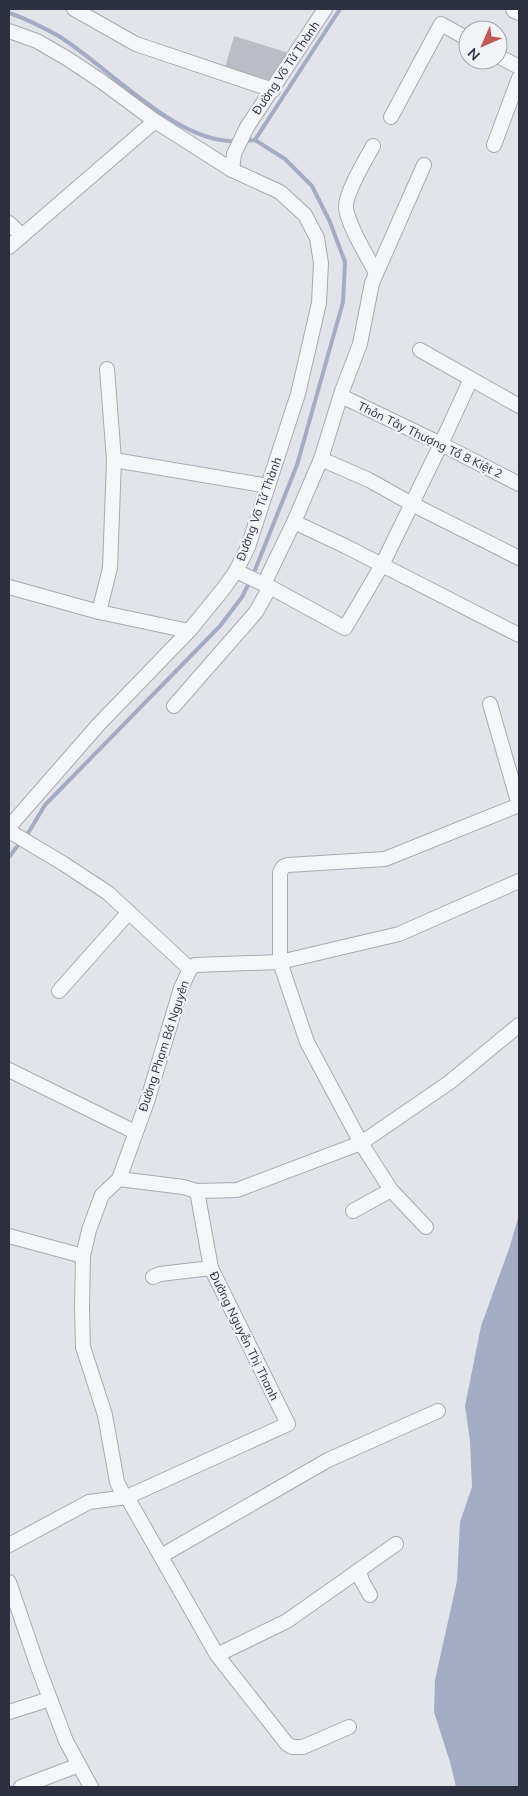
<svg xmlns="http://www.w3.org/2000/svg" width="528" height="1796" font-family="Mulish,sans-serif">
	<rect width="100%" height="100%" fill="#e3e4e9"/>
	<!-- water -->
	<polygon fill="#a2adc5" points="519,1214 519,1787 456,1787 450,1762 434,1712 435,1680 457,1581 460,1522 472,1487 470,1441 465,1406 481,1326 510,1246"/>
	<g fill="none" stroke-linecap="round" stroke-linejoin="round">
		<!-- stream -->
		<g stroke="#a2adc5" stroke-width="4">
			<path d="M9 13C25 18 42 27 57 35 107 65 177 145 237 141"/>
			<polyline points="255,140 340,9"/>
			<polyline points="244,141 255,140 285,159 312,186 330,222 345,262 343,302 297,465 253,575"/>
			<polyline points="9,857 30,830 45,805 220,626 242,597 250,581"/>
		</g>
	</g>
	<!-- building -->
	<polygon fill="#bbbdc6" points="234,36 289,53 271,82 225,68"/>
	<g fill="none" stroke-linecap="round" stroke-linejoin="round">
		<defs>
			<g id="minor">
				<polyline points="74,9 136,44 273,90"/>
				<polyline points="9,31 37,41 68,59 101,81 155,121 232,170"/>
				<polyline points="498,56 519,67"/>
				<polyline points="391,117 441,24 468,39"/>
				<polyline points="494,145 519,78"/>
				<path d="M373 146C366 159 346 192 346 206 346 223 368 257 376 273"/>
				<polyline points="9,223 22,236"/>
				<polyline points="9,247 155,121"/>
				<polyline points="420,350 519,406"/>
				<polyline points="341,396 441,444 519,484"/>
				<polyline points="321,459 369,480 412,504 519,558"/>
				<polyline points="114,460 268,486"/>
				<polyline points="294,522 345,546 519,635"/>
				<polyline points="236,571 270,587 345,628 382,565 441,444 471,379"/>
				<polyline points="264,584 294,522 321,459 342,391 360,344 372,283 424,165"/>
				<polyline points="9,587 99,612 189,631"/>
				<polyline points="99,612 110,568 114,460 107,369"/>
				<polyline points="174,706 256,612 270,587"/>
				<polyline points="9,827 99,724 189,631 224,588 236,571 248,547 298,394 319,303 321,263 317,238 305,215 280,192 232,170 234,154 247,127 325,9"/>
				<polyline points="9,831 64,864 108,893 190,969 181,988 148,1099 119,1179 183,1187 197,1191"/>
				<polyline points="190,969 195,965 280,962 399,934 519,881"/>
				<polyline points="59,991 129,912"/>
				<polyline points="9,1070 135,1132"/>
				<polyline points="119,1179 102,1195 89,1230 83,1256 82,1309 83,1347 105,1415 117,1482 124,1496"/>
				<polyline points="353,1211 391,1190"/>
				<polyline points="426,1227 391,1190 361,1143 307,1042 280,962 280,873 283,867 288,865 385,859 519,805 490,704"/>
				<polyline points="9,1236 83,1256"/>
				<polyline points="153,1277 160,1274 211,1268"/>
				<polyline points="127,1497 217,1655 287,1744 292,1747 303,1747 349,1727"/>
				<polyline points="9,1545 89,1502 127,1497 288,1424 211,1268 197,1191 237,1190 361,1143 450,1082 519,1025"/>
				<polyline points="161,1556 328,1460 438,1411"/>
				<polyline points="359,1570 362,1581 370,1595"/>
				<polyline points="9,1582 38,1667 66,1741 91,1787"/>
				<polyline points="217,1655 287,1621 396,1544"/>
				<polyline points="9,1712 50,1699"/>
				<polyline points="21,1787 79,1765"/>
			</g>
			<polyline id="major" points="515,9 519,11"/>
		</defs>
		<!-- minor casing -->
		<use href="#minor" stroke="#a8aab3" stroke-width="16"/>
		<!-- major casing -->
		<use href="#major" stroke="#a3a7b4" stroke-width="20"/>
		<!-- minor -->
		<use href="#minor" stroke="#f5f6f8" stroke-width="14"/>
		<!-- major -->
		<use href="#major" stroke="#fff" stroke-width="18"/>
	</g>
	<g text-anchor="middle" stroke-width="4.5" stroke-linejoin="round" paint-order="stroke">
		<!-- street labels -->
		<g font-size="12" fill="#2c3040" stroke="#f2f3f7">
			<text transform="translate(286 68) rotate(-56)" y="4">Đường Võ Tử Thành</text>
			<text transform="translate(430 440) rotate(26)" y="4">Thôn Tây Thượng Tổ 8 Kiệt 2</text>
			<text transform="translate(259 509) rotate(-70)" y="4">Đường Võ Tử Thành</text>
			<text transform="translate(164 1046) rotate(-72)" y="4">Đường Phạm Bá Nguyên</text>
			<text transform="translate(244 1336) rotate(64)" y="4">Đường Nguyễn Thị Thanh</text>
		</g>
	</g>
	<!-- border -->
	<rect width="528" height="1796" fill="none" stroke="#2c3040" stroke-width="20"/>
	<!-- north arrow -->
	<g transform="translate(483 45) rotate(225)"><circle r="24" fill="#f2f3f7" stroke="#a3a5ae"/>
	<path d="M0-4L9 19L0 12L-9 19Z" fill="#c05856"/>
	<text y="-8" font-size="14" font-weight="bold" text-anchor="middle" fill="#2c3040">N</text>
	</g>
</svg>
